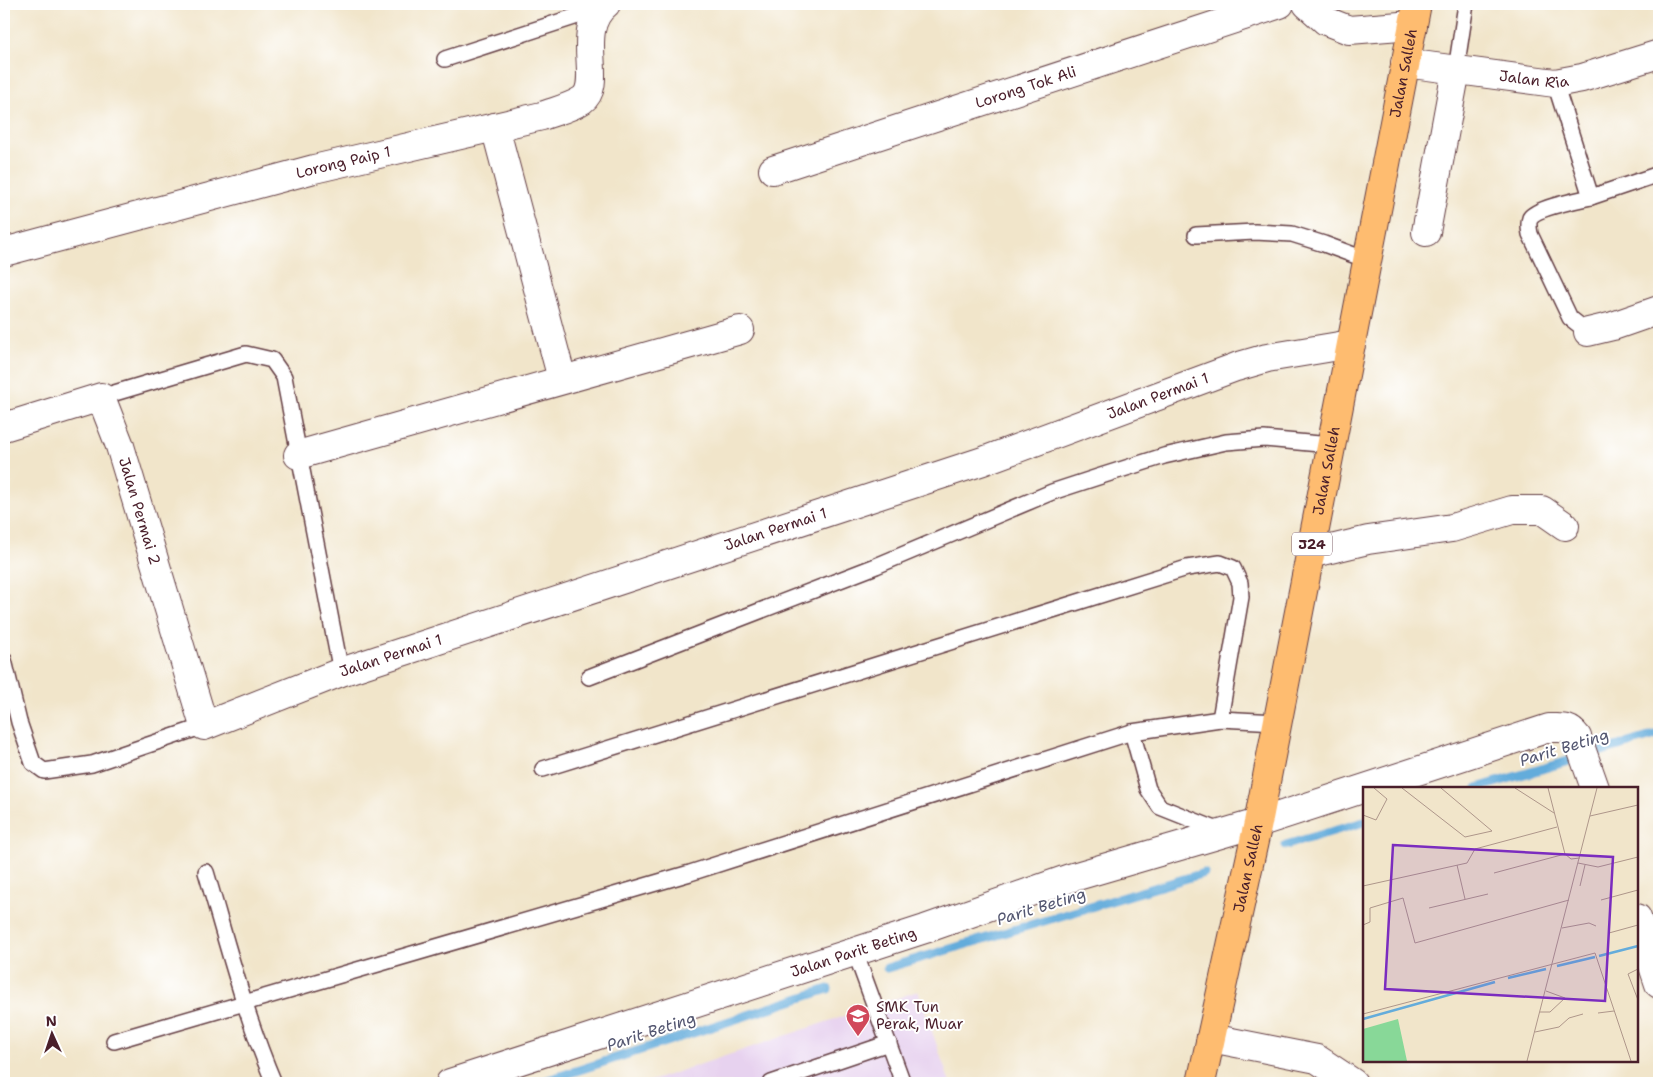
<svg xmlns="http://www.w3.org/2000/svg" width="1663" height="1087" font-family="'Shantell Sans',sans-serif">
	<rect width="100%" height="100%" fill="#fff"/>
	<filter id="ink" filterUnits="userSpaceOnUse"><feTurbulence type="fractalNoise" baseFrequency=".02" numOctaves="2"/><feDisplacementMap in="SourceGraphic" scale="10" xChannelSelector="R" yChannelSelector="G"/><feConvolveMatrix kernelMatrix="1 2 1 2 8 2 1 2 1" color-interpolation-filters="sRGB"/></filter>
	<filter id="wash" filterUnits="userSpaceOnUse"><feTurbulence type="fractalNoise" baseFrequency=".0096" numOctaves="4" result="noise"/><feDisplacementMap in="SourceGraphic" scale="20" xChannelSelector="R" yChannelSelector="G"/><feGaussianBlur stdDeviation="1.12" result="paint"/><feColorMatrix in="noise" values="0 0 0 0 0 0 0 0 0 0 0 0 0 0 0 0 0 1.4 0 .05"/><feComposite in="paint" operator="in"/></filter>
	<g filter="url(#wash)">
		<rect width="100%" height="100%" fill="#f1e5ca"/>
		<!-- built -->
		<polygon fill="#e7d2ef" points="918,991 950,1083 645,1083"/>
		<g fill="none" stroke-linecap="round" stroke-linejoin="round">
			<!-- stream -->
			<g stroke="#64acdb" stroke-width="9">
				<polyline points="1477,788 1659,734"/>
				<polyline points="1286,845 1364,822"/>
				<polyline points="887,968 1204,873"/>
				<polyline points="539,1083 828,989"/>
			</g>
		</g>
	</g>
	<g filter="url(#ink)">
		<g fill="none" stroke-linecap="round" stroke-linejoin="round">
			<defs>
				<g id="service">
					<polyline points="445,59 599,9"/>
					<polyline points="1456,70 1466,4"/>
					<polyline points="1555,83 1591,197 1659,174"/>
					<polyline points="1196,235 1255,232 1292,234 1324,244 1367,260"/>
					<path d="M1588 332 1570 318 1530 234C1529 229 1528 223 1530 218 1536 208 1578 200 1591 197"/>
					<polyline points="101,397 246,354 272,360 284,377 341,672"/>
					<polyline points="4,660 19,722 33,763 44,771 92,764 204,726"/>
					<polyline points="589,677 876,566 1052,492 1101,476 1164,456 1226,442 1264,439 1331,445"/>
					<polyline points="1132,732 1148,789 1160,807 1223,832"/>
					<polyline points="543,769 1187,568 1220,563 1233,568 1240,583 1241,597 1220,719"/>
					<path d="M206 872C227 943 245 1015 274 1083"/>
					<polyline points="855,952 903,1083"/>
					<polyline points="114,1041 690,873 1132,732 1220,719 1277,722"/>
					<polyline points="771,1083 889,1043"/>
				</g>
				<g id="minor">
					<polyline points="1307,4 1326,21 1349,30 1413,25"/>
					<path id="s1" d="M1405 63 1555 83 1582 78 1659 54"/>
					<polyline points="495,127 562,379"/>
					<path id="s2" d="M773 170 1280 4"/>
					<polyline points="1426,232 1456,70"/>
					<path id="s3" d="M4 252 314 169 542 116C555 111 570 108 582 100 605 84 573 30 606 4"/>
					<polyline points="1588,332 1613,326 1659,310"/>
					<path id="s4" d="M4 427 101 397 120 446 204 726 341 672 983 461 1236 367 1267 358 1351 344"/>
					<polyline points="298,455 740,330"/>
					<polyline points="1310,554 1368,540 1452,528 1512,510 1542,510 1565,526"/>
					<polyline points="1637,918 1659,984"/>
					<polyline points="1211,1038 1317,1059 1353,1083"/>
					<path id="s5" d="M450 1083 925 929 1070 878 1258 823 1549 728C1562 728 1569 726 1577 737L1595 788"/>
				</g>
				<g id="primary">
					<path id="s6" d="M1201 1083 1258 823 1417 4"/>
				</g>
			</defs>
			<!-- service casing -->
			<use href="#service" stroke="#633d43" stroke-width="18"/>
			<!-- minor casing -->
			<use href="#minor" stroke="#633d43" stroke-width="30"/>
			<!-- primary casing -->
			<use href="#primary" stroke="#633d43" stroke-width="30"/>
			<!-- service -->
			<use href="#service" stroke="#fff" stroke-width="15"/>
			<!-- minor -->
			<use href="#minor" stroke="#fff" stroke-width="28"/>
			<!-- primary -->
			<use href="#primary" stroke="#febc70" stroke-width="28"/>
		</g>
	</g>
	<!-- icons -->
	<defs>
		<symbol id="school-pin" viewBox="-11 -11 22 30"><path d="M0 17L-7.5 6A9.5 9.5 0 1 1 7.5 6Z" fill="#d1495b" stroke="#fff"/><path d="M0-5L7-2L0 1L-7-2ZM-4 1L0 2.5L4 1V4Q0 6-4 4Z" fill="#fff"/></symbol>
	</defs>
	<g fill-rule="evenodd">
		<use href="#school-pin" x="844" y="1002" width="28" height="38"/>
	</g>
	<g text-anchor="middle" stroke-width="4" stroke-linejoin="round" paint-order="stroke">
		<!-- shield labels -->
		<rect fill="#fff" stroke="#80626b" stroke-width="1" x="1292" y="532.5" width="40" height="23" rx="4"/>
		<g font-size="14" font-weight="bold" fill="#4a1f2b">
			<text x="1312" y="549">J24</text>
		</g>
		<!-- street labels -->
		<g font-size="15" fill="#4a1f2b" stroke="#fff">
			<text dy="5" stroke="none"><textPath href="#s6" startOffset="1030">Jalan Salleh</textPath></text>
			<text dy="5" stroke="none"><textPath href="#s1" startOffset="130">Jalan Ria</textPath></text>
			<text dy="5" stroke="none"><textPath href="#s2" startOffset="266">Lorong Tok Ali</textPath></text>
			<text dy="5" stroke="none"><textPath href="#s3" startOffset="351">Lorong Paip 1</textPath></text>
			<text dy="5" stroke="none"><textPath href="#s4" startOffset="1456">Jalan Permai 1</textPath></text>
			<text dy="5" stroke="none"><textPath href="#s6" startOffset="625">Jalan Salleh</textPath></text>
			<text dy="5" stroke="none"><textPath href="#s4" startOffset="222">Jalan Permai 2</textPath></text>
			<text dy="5" stroke="none"><textPath href="#s4" startOffset="1051">Jalan Permai 1</textPath></text>
			<text dy="5" stroke="none"><textPath href="#s4" startOffset="646">Jalan Permai 1</textPath></text>
			<text dy="5" stroke="none"><textPath href="#s6" startOffset="220">Jalan Salleh</textPath></text>
			<text dy="5" stroke="none"><textPath href="#s5" startOffset="424">Jalan Parit Beting</textPath></text>
		</g>
		<!-- poi labels -->
		<g font-size="15" fill="#4a1f2b" stroke="#fff" text-anchor="start">
			<text x="876" y="1012">SMK Tun<tspan x="876" dy="17">Perak, Muar</tspan></text>
		</g>
		<!-- water labels -->
		<g font-size="16" font-style="italic" fill="#545771" stroke="#fff">
			<text transform="translate(1564 747) rotate(-17)" y="6">Parit Beting</text>
			<text transform="translate(1041 906) rotate(-17)" y="6">Parit Beting</text>
			<text transform="translate(651 1031) rotate(-18)" y="6">Parit Beting</text>
		</g>
	</g>
	<!-- overview -->
	<g transform="translate(1363 787)">
		<rect width="275" height="275" fill="#f1e5ca"/>
		<path d="M35 232 44 274H0V242Z" fill="#88d898"/>
		<path fill="none" stroke="#64acdb" stroke-width="2.5" d="M236 169 275 159M194 179 232 170M145 191 183 182M0 232 132 195"/>
		<path fill="none" stroke="#ae968a" stroke-width="1" d="M39 1 102 50 129 44 78 1M152 1 191 26M185 1 202 67 208 72 217 71M0 28 13 33 24 12 11 1M227 29 275 18M215 76 235 80 275 70M94 78 102 112M131 86 202 67M0 99 104 76 112 62 194 40M217 99 222 78M238 113 275 103M66 121 125 107M0 138 7 135V121L40 111 52 156 206 113M199 141 226 136 233 139M246 146 275 138M275 182 265 187 275 213M177 225H187L202 211 183 204M235 226 251 224M0 227 232 166 268 274M172 245 196 240 206 231 220 227M164 274 234 1"/>
		<path fill="#7b2cbf" fill-opacity="0.15" stroke="#7b2cbf" stroke-width="2.5" d="M30 58 250 70 242 214 22 202Z"/>
		<rect width="275" height="275" fill="none" stroke="#4a1f2b" stroke-width="2.5"/>
	</g>
	<!-- margin -->
	<rect width="1663" height="1087" fill="none" stroke="#fff" stroke-width="20"/>
	<!-- north arrow -->
	<g transform="translate(52 1034) rotate(357)" stroke="#ffffff" stroke-width="4" paint-order="stroke">
	<path d="M0-4L9 19L0 12L-9 19Z" fill="#4a1f2b"/>
	<text y="-8" font-size="14" font-weight="bold" text-anchor="middle" fill="#4a1f2b">N</text>
	</g>
</svg>
